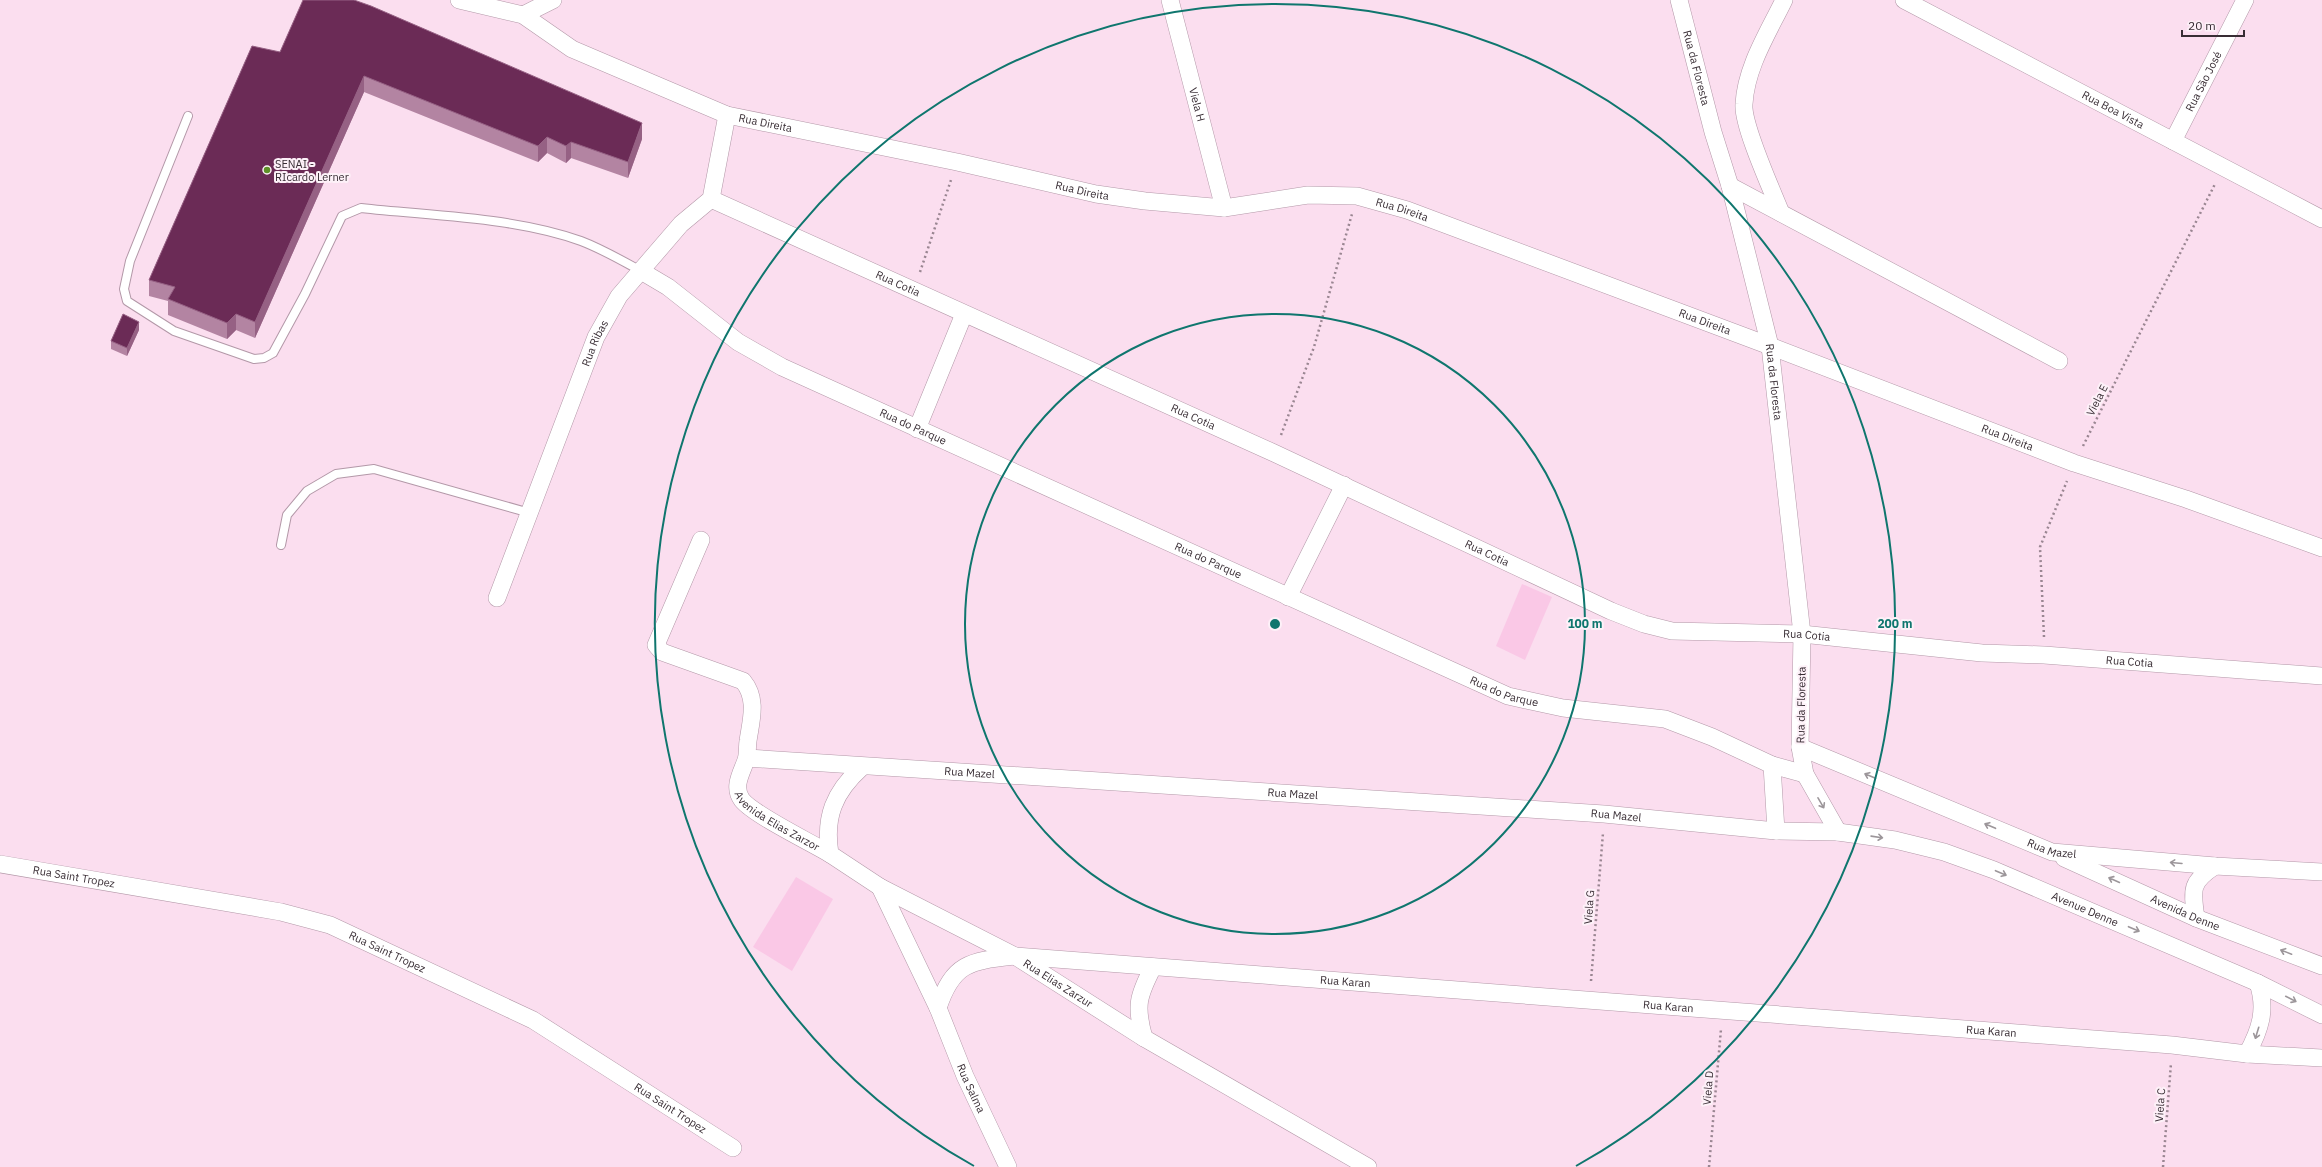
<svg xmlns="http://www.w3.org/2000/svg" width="2322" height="1167" font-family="'IBM Plex Sans',sans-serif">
	<rect width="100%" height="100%" fill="#fbdeef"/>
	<!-- green -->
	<g fill="#fac8e6">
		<polygon points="1522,584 1552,597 1525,660 1496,646"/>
		<polygon points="796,877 833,899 792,971 753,947"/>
	</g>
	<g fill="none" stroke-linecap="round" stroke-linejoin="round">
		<defs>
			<g id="service">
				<path d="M188 116 130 261 124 289 127 301 174 331 254 359 264 358 273 353 305 294 342 216 361 208C432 216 514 217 581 241 602 249 621 260 641 271"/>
				<polyline points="281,545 287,515 307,491 336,474 374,469 530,513"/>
			</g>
			<g id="minor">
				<path id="s1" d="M459 0 523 15 572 49 727 115 957 162 1096 194 1145 201 1224 208 1308 195 1357 196 1407 210 1770 346 2074 463 2186 499 2322 548"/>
				<path id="s2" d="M1170 0 1224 208"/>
				<path id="s3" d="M1679 0 1713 132 1730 186 1770 346 1802 634 1800 747 1805 774 1838 832"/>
				<path id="s4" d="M1904 0 2322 219"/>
				<polyline points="523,15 553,0"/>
				<path id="s5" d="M2173 141 2245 0"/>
				<polyline points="1730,186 2059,361"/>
				<path id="s6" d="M711 199 1274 453 1611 611 1644 624 1672 631 1802 634 1982 653 2044 655 2322 676"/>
				<path d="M1781 213C1772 190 1742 125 1744 104 1746 67 1768 33 1784 0"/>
				<path id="s7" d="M641 271 668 287 738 342 782 367 1508 696 1563 708 1665 719 1712 737 1772 765 1805 774"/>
				<polyline points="917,429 964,314"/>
				<path id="s8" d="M701 540 656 645 662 652 743 681C758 699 751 720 748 741 747 747 748 754 746 760 742 772 732 787 742 800 754 815 810 842 830 854"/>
				<polyline points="1288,597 1344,485"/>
				<path id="s9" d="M497 598 596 337 619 296 681 224 711 199 727 115"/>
				<path id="s10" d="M1800 747 2052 852 2215 866 2322 872"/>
				<path id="s11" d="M747 758 1604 814 1776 831 1838 832 1895 840 1944 852 1994 870 2258 983 2322 1015"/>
				<polyline points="1772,765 1776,831"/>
				<path id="s12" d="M862 767C834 792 824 817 830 854L880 887 1015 956 1144 1038 1368 1167"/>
				<path id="s13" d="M2064 858 2196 918 2322 966"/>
				<path id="s14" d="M0 864 281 912 330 925 533 1020 733 1148"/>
				<path id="s15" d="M880 887 938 1008 965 1076 1008 1167"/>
				<path d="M2196 918C2192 890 2190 882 2215 866"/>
				<path id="s16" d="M938 1008C953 962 971 961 1015 956L2172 1045 2247 1054 2322 1058"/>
				<path d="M1144 1038C1135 1006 1138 996 1153 967"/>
				<path d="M2247 1054C2260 1030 2267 1010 2258 983"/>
			</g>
		</defs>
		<!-- service casing -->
		<use href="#service" stroke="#b398a8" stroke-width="10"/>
		<!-- minor casing -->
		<use href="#minor" stroke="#b398a8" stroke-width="18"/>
		<!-- path -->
		<g stroke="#9a8692" stroke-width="2.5" stroke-dasharray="2 3" stroke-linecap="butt">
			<polyline points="920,272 951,180"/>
			<polyline points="1281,435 1314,347 1352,214"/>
			<polyline points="2083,446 2215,184"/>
			<polyline points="2044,637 2040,547 2067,481"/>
			<polyline points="1591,981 1603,833"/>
			<polyline points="1709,1167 1721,1029"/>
			<polyline points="2163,1167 2171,1063"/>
		</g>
		<!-- service -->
		<use href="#service" stroke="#fff" stroke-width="8"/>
		<!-- minor -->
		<use href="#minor" stroke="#fff" stroke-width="17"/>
	</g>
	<!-- wall -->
	<g fill="#b384a2">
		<polygon points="252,46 642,139 628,178 571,158 566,163 547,153 538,162 364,92 255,338 236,330 227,339 168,315 168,301 149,296 149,280"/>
		<polygon points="139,330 127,356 111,349 111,341"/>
	</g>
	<!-- shaded-wall -->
	<g fill="#966184">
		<polygon points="364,76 364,92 255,338 255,322"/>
		<polygon points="642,123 642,139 628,178 628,162"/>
		<polygon points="547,137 547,153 538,162 538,146"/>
		<polygon points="571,142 571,158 566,163 566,146"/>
		<polygon points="236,314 236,330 227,339 227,323"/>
		<polygon points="139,322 139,330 127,356 127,348"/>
	</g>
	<!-- building -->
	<g fill="#6b2b56" stroke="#966184">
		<polygon points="303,0 354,0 371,6 642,123 628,162 571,142 566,146 547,137 538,146 364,76 255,322 236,314 227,323 168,299 175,287 149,280 252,46 280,52"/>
		<polygon points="123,314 139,322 127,348 111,341"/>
	</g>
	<!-- one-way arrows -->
	<defs><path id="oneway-shaft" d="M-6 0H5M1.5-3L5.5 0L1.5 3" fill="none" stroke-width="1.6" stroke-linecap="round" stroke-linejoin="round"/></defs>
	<g stroke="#9c969a">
		<use href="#oneway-shaft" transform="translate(1870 776) rotate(-157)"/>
		<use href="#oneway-shaft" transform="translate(1821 803) rotate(60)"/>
		<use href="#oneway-shaft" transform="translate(1990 826) rotate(-157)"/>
		<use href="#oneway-shaft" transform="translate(1877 837) rotate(8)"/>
		<use href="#oneway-shaft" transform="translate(2176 863) rotate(-175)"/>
		<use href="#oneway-shaft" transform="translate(2001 873) rotate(23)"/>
		<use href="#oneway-shaft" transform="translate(2114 880) rotate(-156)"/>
		<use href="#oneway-shaft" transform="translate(2134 929) rotate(23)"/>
		<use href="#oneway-shaft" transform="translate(2286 952) rotate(-159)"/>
		<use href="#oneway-shaft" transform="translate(2291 999) rotate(27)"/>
		<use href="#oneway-shaft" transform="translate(2257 1033) rotate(107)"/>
	</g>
	<!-- distance rings -->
	<g fill="none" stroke="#0f766e" stroke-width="2">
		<circle cx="1275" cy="624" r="310"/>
		<path d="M974 1166A620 620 0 1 1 1576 1166"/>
	</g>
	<!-- markers -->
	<circle fill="#5e9028" stroke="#fdf1f8" stroke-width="1.5" cx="267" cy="170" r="4"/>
	<g text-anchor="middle" stroke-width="4" stroke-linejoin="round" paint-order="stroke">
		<!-- street labels -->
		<g font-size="11" fill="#382d34" stroke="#fdf1f8">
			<text dy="4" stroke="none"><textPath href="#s3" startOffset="70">Rua da Floresta</textPath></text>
			<text dy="4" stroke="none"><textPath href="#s5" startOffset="67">Rua São José</textPath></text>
			<text dy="4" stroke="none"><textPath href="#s2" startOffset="108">Viela H</textPath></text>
			<text dy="4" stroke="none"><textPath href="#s4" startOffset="236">Rua Boa Vista</textPath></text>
			<text dy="4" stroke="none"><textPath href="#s1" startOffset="333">Rua Direita</textPath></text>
			<text dy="4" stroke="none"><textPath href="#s1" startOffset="657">Rua Direita</textPath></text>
			<text dy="4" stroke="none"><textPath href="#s1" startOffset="981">Rua Direita</textPath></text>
			<text dy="4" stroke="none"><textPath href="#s6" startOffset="205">Rua Cotia</textPath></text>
			<text dy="4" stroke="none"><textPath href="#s1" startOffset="1304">Rua Direita</textPath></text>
			<text dy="4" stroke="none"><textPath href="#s9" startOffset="273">Rua Ribas</textPath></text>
			<text dy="4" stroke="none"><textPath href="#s3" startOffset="394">Rua da Floresta</textPath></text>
			<text transform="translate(2097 400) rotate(-63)" y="4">Viela E</text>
			<text dy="4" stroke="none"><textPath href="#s6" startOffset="529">Rua Cotia</textPath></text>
			<text dy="4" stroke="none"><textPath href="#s7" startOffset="315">Rua do Parque</textPath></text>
			<text dy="4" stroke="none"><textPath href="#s1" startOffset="1628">Rua Direita</textPath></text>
			<text dy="4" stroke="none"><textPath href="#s6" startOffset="853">Rua Cotia</textPath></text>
			<text dy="4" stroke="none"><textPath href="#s7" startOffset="639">Rua do Parque</textPath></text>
			<text dy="4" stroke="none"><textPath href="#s6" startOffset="1189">Rua Cotia</textPath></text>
			<text dy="4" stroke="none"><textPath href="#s6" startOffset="1513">Rua Cotia</textPath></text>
			<text dy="4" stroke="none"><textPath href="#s7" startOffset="963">Rua do Parque</textPath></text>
			<text transform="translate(1801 705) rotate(-89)" y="4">Rua da Floresta</text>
			<text dy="4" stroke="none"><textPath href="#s11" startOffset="223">Rua Mazel</textPath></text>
			<text dy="4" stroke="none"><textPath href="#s11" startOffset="547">Rua Mazel</textPath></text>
			<text dy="4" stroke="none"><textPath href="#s11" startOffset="871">Rua Mazel</textPath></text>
			<text dy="4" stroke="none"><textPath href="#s8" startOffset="374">Avenida Elias Zarzor</textPath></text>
			<text dy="4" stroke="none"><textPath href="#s10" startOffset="272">Rua Mazel</textPath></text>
			<text dy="4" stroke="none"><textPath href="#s14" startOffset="75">Rua Saint Tropez</textPath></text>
			<text transform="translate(1589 907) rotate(-86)" y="4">Viela G</text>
			<text dy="4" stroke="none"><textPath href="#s11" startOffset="1354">Avenue Denne</textPath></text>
			<text dy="4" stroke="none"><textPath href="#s13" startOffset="133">Avenida Denne</textPath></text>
			<text dy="4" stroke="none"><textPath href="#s14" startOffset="399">Rua Saint Tropez</textPath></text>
			<text dy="4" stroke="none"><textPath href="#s16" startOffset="433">Rua Karan</textPath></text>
			<text dy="4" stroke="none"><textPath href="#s12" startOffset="360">Rua Elias Zarzur</textPath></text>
			<text dy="4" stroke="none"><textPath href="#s16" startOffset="757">Rua Karan</textPath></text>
			<text dy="4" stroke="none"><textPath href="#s16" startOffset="1081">Rua Karan</textPath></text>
			<text dy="4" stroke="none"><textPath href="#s15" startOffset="221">Rua Salma</textPath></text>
			<text transform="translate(1708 1088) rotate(-85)" y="4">Viela D</text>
			<text transform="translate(2160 1105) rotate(-86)" y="4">Viela C</text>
			<text dy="4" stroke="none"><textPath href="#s14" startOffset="723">Rua Saint Tropez</textPath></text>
		</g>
		<!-- poi labels -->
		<g font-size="11" fill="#382d34" stroke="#fdf1f8" text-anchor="start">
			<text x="275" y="168">SENAI -<tspan x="275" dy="13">RIcardo Lerner</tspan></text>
		</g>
	</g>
	<circle cx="1275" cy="624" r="6" fill="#0f766e" stroke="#fdf1f8" stroke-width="2"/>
	<g font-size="12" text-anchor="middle" font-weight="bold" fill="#0f766e" stroke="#fdf1f8" stroke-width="4" stroke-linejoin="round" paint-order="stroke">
		<text x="1585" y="628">100 m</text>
		<text x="1895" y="628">200 m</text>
	</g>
	<!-- scale -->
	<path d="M2182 30v6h62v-6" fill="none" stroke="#382d34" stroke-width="2"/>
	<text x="2188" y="30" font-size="12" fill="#382d34" stroke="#fdf1f8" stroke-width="3" paint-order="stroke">20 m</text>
</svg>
